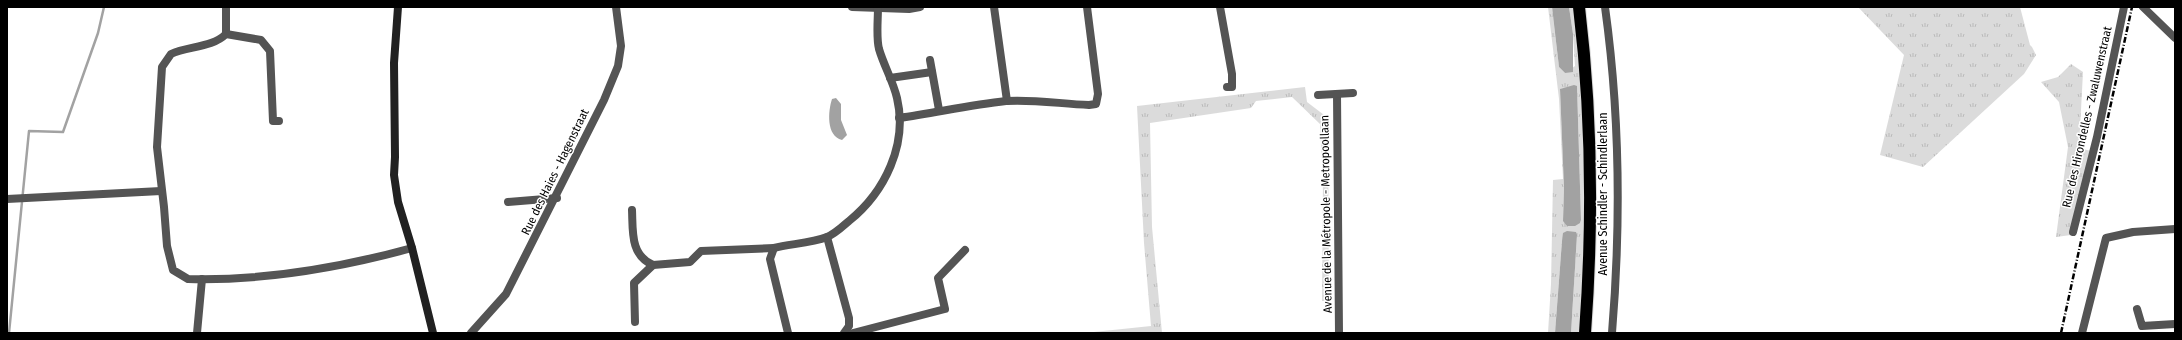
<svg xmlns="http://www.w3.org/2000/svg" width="2182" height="340" font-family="'Fira Sans Condensed',sans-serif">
	<defs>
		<pattern id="grass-tufts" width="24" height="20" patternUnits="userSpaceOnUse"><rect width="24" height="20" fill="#dbdbdb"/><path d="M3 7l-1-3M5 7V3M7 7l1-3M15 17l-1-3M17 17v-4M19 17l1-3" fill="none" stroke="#bababa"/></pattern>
	</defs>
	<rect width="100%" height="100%" fill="#fff"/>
	<!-- grass -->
	<g fill="url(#grass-tufts)" fill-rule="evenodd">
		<path d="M1548 7H1552L1559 67 1565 73 1575 66 1573 34 1569 7H1574C1586 116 1585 224 1580 333H1571L1577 235 1562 241 1555 333H1548L1551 284 1553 180 1563 179 1559 99ZM1577 86 1581 220 1580 223 1563 221 1564 188 1560 89Z"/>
		<polygon points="1858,7 2020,7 2030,45 2032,47 2036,55 2024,74 1923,167 1880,155 1904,55"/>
		<polygon points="2071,64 2083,72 2079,148 2091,151 2071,235 2056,237 2068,147 2059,102 2041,82 2058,77"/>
		<polygon points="1305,87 1307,102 1328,118 1329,301 1322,301 1323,180 1320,124 1292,97 1256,101 1251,108 1150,123 1152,227 1162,333 1084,333 1151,326 1144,243 1137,106"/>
	</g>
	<!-- water -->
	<g fill="#a2a2a2">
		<polygon points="1552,7 1569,7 1573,34 1573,72 1565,73 1559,67"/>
		<polygon points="1574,85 1577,86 1581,220 1580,223 1575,226 1567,226 1563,221 1564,188 1560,89"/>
		<path d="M836 98 841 104V120L847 135 842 140C826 136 828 111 832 99Z"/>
		<polygon points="1567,231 1576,232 1577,235 1571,333 1555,333 1562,241 1563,233"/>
	</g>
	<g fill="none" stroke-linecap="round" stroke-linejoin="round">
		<!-- stream -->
		<polyline stroke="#a2a2a2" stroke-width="2.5" points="9,333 29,131 63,132 98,33 104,7"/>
		<defs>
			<path id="highway" d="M1579 7C1592 115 1593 224 1585 333"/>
		</defs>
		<!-- highway casing -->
		<use href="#highway" stroke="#dbdbdb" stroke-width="14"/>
		<!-- street -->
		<g stroke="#545454" stroke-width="8">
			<path d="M226 7V34C212 48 188 46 171 54L162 67 157 147 164 207 167 246 173 270 188 279C264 281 339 268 412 248"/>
			<polyline points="852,7 909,9 920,7"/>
			<polyline points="994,7 1007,101"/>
			<polyline points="1220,7 1232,74 1232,87 1227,87"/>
			<path d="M1605 7C1620 115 1621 224 1612 333"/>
			<polyline points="2143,7 2175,38"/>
			<polyline points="226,34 261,40 270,51 273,121 279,121"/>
			<polyline points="930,60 939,110"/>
			<polyline points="890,78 932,72"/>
			<polyline points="1337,94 1339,333"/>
			<polyline points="1318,95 1353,93"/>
			<path d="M899 118C935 113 969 105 1006 101 1032 99 1062 104 1089 105L1096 104 1098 94 1087 7"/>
			<polyline points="7,199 161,191"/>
			<polyline points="508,202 557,198"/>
			<path d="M632 210C633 231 630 255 653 265"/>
			<polyline points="2073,232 2097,137 2124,7"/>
			<polyline points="827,237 849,318 849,326 844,333"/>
			<polyline points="2137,309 2142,326 2175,324"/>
			<polyline points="635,322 634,283 653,265 690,262 701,251 774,248"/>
			<polyline points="197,333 202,279"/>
			<polyline points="471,333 506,294 604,100 618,66 621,46 616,7"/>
			<path d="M788 333 770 259 774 248C790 244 811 243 827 237 835 234 842 227 849 221 885 192 908 144 897 98 893 81 884 66 879 49 876 37 878 20 878 7"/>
			<polyline points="853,333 945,309 938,278 965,250"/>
			<polyline points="2082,333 2106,238 2133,232 2175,229"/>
		</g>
		<!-- secondary -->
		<polyline stroke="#212121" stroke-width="8" points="398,7 394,63 395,157 394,175 398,202 412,248 433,333"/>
		<!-- highway -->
		<use href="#highway" stroke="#000" stroke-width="12"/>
		<!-- rail -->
		<polyline stroke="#000" stroke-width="2.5" stroke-dasharray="6 2 1 2" stroke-linecap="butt" points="2061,333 2132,7"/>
	</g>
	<g text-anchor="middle" stroke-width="3" stroke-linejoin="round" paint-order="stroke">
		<!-- street labels -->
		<g font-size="12" fill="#000" stroke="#fff">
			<text transform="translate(2087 117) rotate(-77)" y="4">Rue des Hirondelles - Zwaluwenstraat</text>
			<text transform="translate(555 172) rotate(-64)" y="4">Rue des Haies - Hagenstraat</text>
			<text transform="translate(1603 194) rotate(-90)" y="4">Avenue Schindler - Schindlerlaan</text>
			<text transform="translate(1326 214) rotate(-91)" y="4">Avenue de la Métropole - Metropoollaan</text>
		</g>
	</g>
	<!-- border -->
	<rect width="2182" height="340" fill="none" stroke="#000000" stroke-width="16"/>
</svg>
